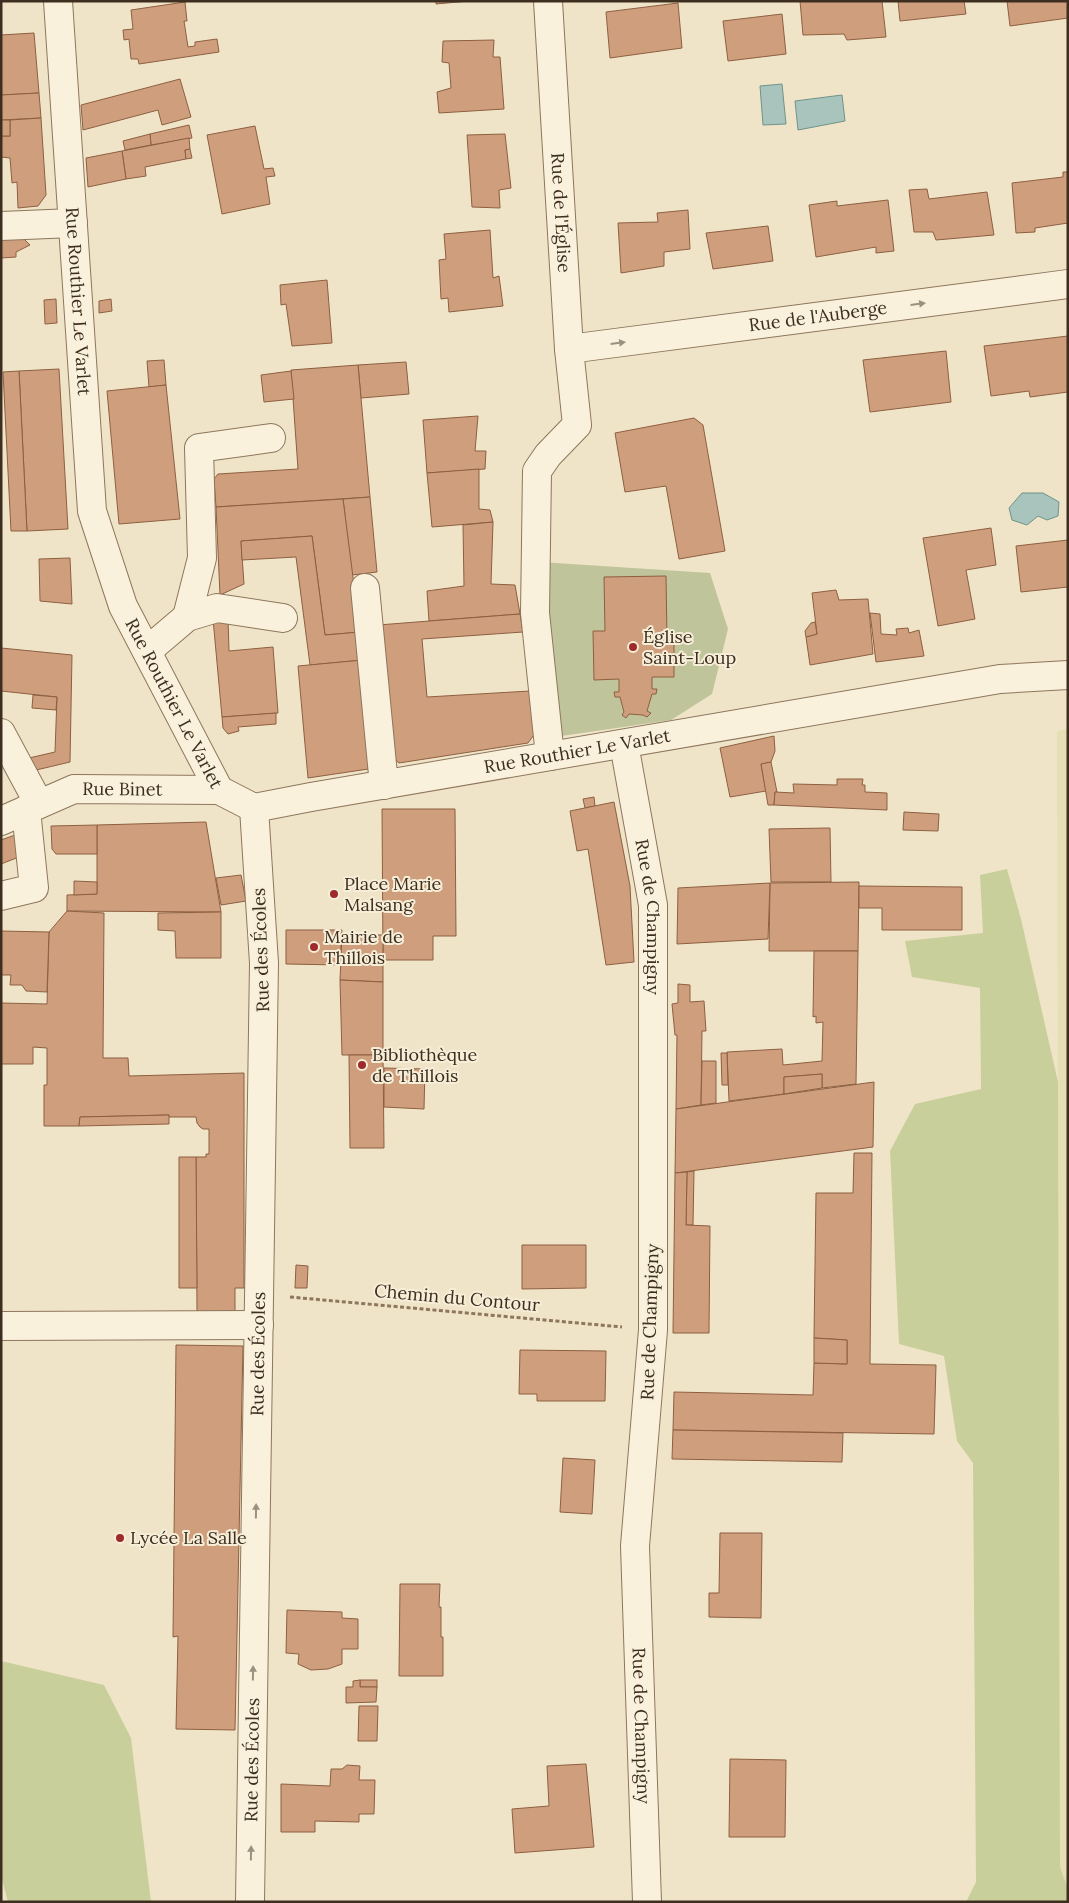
<svg xmlns="http://www.w3.org/2000/svg" width="1069" height="1903" font-family="Lora,serif">
	<rect width="100%" height="100%" fill="#f0e4c8"/>
	<!-- farmland -->
	<polygon fill="#e6deb5" points="1068,729 1068,1902 1060,1902 1057,731"/>
	<!-- green -->
	<g fill="#c9cf9b">
		<polygon points="1007,869 1021,919 1058,1082 1060,1867 1068,1889 1068,1902 966,1902 976,1882 973,1463 957,1441 944,1356 899,1344 890,1151 915,1104 981,1089 980,988 912,977 905,941 983,933 980,875"/>
		<polygon points="1,1661 104,1685 131,1738 151,1902 8,1902 1,1876"/>
	</g>
	<!-- cemetery -->
	<polygon fill="#bfc49a" points="540,562 710,573 728,629 712,694 671,720 555,737"/>
	<!-- water -->
	<g fill="#a9c4bc" stroke="#6f938a">
		<polygon points="782,84 786,124 763,125 760,86"/>
		<polygon points="842,95 845,121 798,130 795,101"/>
		<polygon points="1022,493 1043,493 1059,502 1058,516 1047,520 1038,516 1027,525 1012,520 1009,508"/>
	</g>
	<!-- building -->
	<g fill="#cf9f7d" stroke="#8d5f41">
		<polygon points="436,1 469,1 436,4"/>
		<polygon points="800,1 882,1 886,37 847,40 844,34 803,35"/>
		<polygon points="898,1 964,1 966,14 900,21"/>
		<polygon points="1007,1 1068,1 1068,18 1010,26"/>
		<polygon points="185,2 187,21 184,21 188,47 195,46 195,42 217,39 219,52 139,64 138,59 131,59 129,39 124,40 123,30 133,29 131,10"/>
		<polygon points="678,3 682,48 610,58 606,12"/>
		<polygon points="782,14 786,54 728,61 723,21"/>
		<polygon points="34,33 39,93 1,95 1,35"/>
		<polygon points="494,40 493,57 500,57 504,109 439,113 437,92 451,88 449,63 442,62 443,41"/>
		<polygon points="180,79 191,117 162,125 158,110 83,130 81,105"/>
		<polygon points="39,93 41,118 1,120 1,95"/>
		<polygon points="41,118 46,195 38,206 18,208 17,182 12,183 10,158 1,157 1,136 10,136 10,120"/>
		<rect x="1" y="120" width="9" height="16"/>
		<polygon points="189,125 192,138 151,145 150,134"/>
		<polygon points="255,126 264,169 273,168 275,176 266,177 270,204 222,214 207,135"/>
		<polygon points="150,134 151,145 125,150 123,141"/>
		<polygon points="505,134 511,188 499,190 500,208 472,207 467,135"/>
		<polygon points="189,138 190,149 185,150 186,159 145,167 146,176 126,179 122,151"/>
		<polygon points="190,149 192,158 186,159 185,150"/>
		<polygon points="122,151 126,179 88,187 86,158"/>
		<polygon points="1063,172 1068,172 1068,223 1035,228 1035,232 1016,233 1012,183 1063,177"/>
		<polygon points="927,189 929,199 987,192 994,235 936,240 933,232 914,232 909,190"/>
		<polygon points="888,200 894,251 876,253 876,247 816,257 809,205 837,201 837,206"/>
		<polygon points="688,210 690,249 664,252 664,266 621,273 618,223 658,222 657,213"/>
		<polygon points="768,226 773,261 713,269 706,233"/>
		<polygon points="490,230 493,278 499,276 503,306 449,312 448,298 441,299 439,260 446,259 444,234"/>
		<polygon points="22,237 30,245 16,252 16,257 1,258 1,238"/>
		<polygon points="327,280 332,343 292,346 286,304 281,305 280,285"/>
		<polygon points="56,299 57,323 45,324 44,300"/>
		<polygon points="111,299 112,311 99,313 99,301"/>
		<polygon points="1068,336 1068,392 1030,397 1029,391 991,396 984,346"/>
		<polygon points="946,351 951,402 870,412 863,360"/>
		<polygon points="164,360 166,385 149,387 147,361"/>
		<polygon points="406,362 409,394 361,398 358,365"/>
		<polygon points="358,365 370,497 216,507 214,479 218,474 298,469 291,370"/>
		<polygon points="59,369 68,529 27,531 19,371"/>
		<polygon points="19,371 27,531 11,531 3,372"/>
		<polygon points="291,371 294,399 264,402 261,375"/>
		<polygon points="166,385 180,519 119,524 107,391"/>
		<polygon points="478,416 475,451 486,451 485,469 427,473 423,420"/>
		<polygon points="694,418 703,425 725,551 679,559 666,486 625,492 615,433"/>
		<polygon points="479,469 479,509 490,510 493,522 432,527 427,473"/>
		<polygon points="370,497 377,572 352,575 343,499"/>
		<polygon points="343,499 360,632 325,635 312,536 241,541 244,584 220,595 216,507"/>
		<polygon points="493,522 491,584 515,585 520,614 429,621 427,591 464,586 463,525"/>
		<polygon points="991,528 996,565 966,570 975,619 938,626 923,538"/>
		<polygon points="312,536 325,635 360,632 363,660 310,665 296,557 242,560 241,541"/>
		<polygon points="1068,540 1068,587 1021,592 1016,546"/>
		<polygon points="70,558 72,604 40,601 39,559"/>
		<polygon points="666,576 667,639 673,642 674,645 674,677 652,677 652,689 657,689 656,694 652,694 647,711 651,713 647,717 643,715 629,714 626,718 622,715 624,712 620,697 615,697 614,692 619,692 619,679 594,680 593,631 605,631 604,577"/>
		<polygon points="836,590 839,600 868,599 873,654 810,665 806,637 817,634 812,593"/>
		<polygon points="870,613 880,614 881,634 897,635 896,629 908,628 909,633 919,630 924,656 876,662"/>
		<polygon points="520,614 523,632 422,639 427,697 530,691 536,732 528,743 399,763 390,755 378,625"/>
		<polygon points="213,619 228,619 229,651 273,647 278,713 222,717"/>
		<polygon points="815,622 817,634 806,637 805,631 811,623"/>
		<polygon points="1,648 72,655 70,762 32,771 29,758 55,752 57,697 1,691"/>
		<polygon points="363,660 375,768 308,778 298,666"/>
		<polygon points="33,695 57,697 56,710 32,708"/>
		<polygon points="276,713 276,724 238,727 239,731 228,734 223,728 222,717"/>
		<polygon points="774,736 775,751 771,762 761,764 766,791 730,797 720,748"/>
		<polygon points="771,762 777,792 775,792 774,805 768,805 761,764"/>
		<polygon points="837,779 863,779 862,785 865,785 865,792 887,793 887,810 774,805 775,792 794,793 793,784 837,785"/>
		<polygon points="594,797 595,806 585,808 583,799"/>
		<polygon points="614,802 630,886 634,962 606,965 588,849 577,851 570,811"/>
		<polygon points="382,809 455,809 456,936 433,936 433,960 383,960"/>
		<polygon points="904,812 939,814 938,831 903,830"/>
		<polygon points="206,822 221,912 67,911 67,895 97,894 97,825"/>
		<polygon points="97,825 97,854 56,854 52,849 51,826"/>
		<polygon points="830,828 831,882 771,882 769,829"/>
		<polygon points="18,834 19,857 1,864 1,840"/>
		<polygon points="241,875 246,901 221,905 216,878"/>
		<polygon points="74,881 97,882 97,894 74,895"/>
		<polygon points="859,882 858,951 769,951 770,883"/>
		<polygon points="770,883 768,939 677,944 678,888"/>
		<polygon points="859,886 962,887 962,930 882,930 882,908 859,908"/>
		<polygon points="67,911 104,913 103,1058 128,1058 129,1076 244,1073 244,1288 235,1288 235,1313 197,1312 196,1157 206,1157 206,1154 209,1154 209,1129 203,1129 200,1127 197,1123 196,1117 169,1117 169,1115 80,1117 79,1126 44,1126 44,1085 47,1085 47,1048 33,1047 33,1064 1,1064 1,1003 47,1004 49,932"/>
		<polygon points="221,912 221,958 176,958 175,931 158,930 158,913"/>
		<polygon points="286,930 342,930 340,965 286,964"/>
		<polygon points="1,931 49,932 47,992 26,991 22,985 10,985 11,975 1,975"/>
		<polygon points="342,935 383,935 383,982 340,980"/>
		<polygon points="814,951 858,951 856,1084 822,1088 822,1074 784,1077 784,1094 729,1101 727,1052 782,1049 783,1065 822,1061 823,1022 816,1023 816,1016 813,1017"/>
		<polygon points="340,980 383,982 383,1055 342,1055"/>
		<polygon points="678,984 690,985 690,1002 704,1001 706,1031 702,1031 701,1105 676,1109 677,1035 675,1035 672,1004 678,1003"/>
		<polygon points="721,1053 727,1053 728,1085 722,1085"/>
		<polygon points="349,1055 383,1055 384,1148 350,1148"/>
		<polygon points="702,1061 716,1061 716,1103 701,1105"/>
		<polygon points="384,1068 425,1069 424,1109 384,1107"/>
		<polygon points="822,1074 822,1088 784,1094 784,1077"/>
		<polygon points="874,1082 873,1147 675,1173 676,1109"/>
		<polygon points="169,1115 169,1124 79,1126 80,1117"/>
		<polygon points="854,1153 872,1153 870,1364 936,1365 934,1434 673,1430 674,1392 813,1395 814,1363 847,1364 847,1340 814,1338 816,1193 853,1193"/>
		<polygon points="179,1157 196,1157 197,1288 179,1288"/>
		<polygon points="694,1171 693,1225 686,1225 687,1172"/>
		<polygon points="687,1172 686,1225 710,1226 709,1333 673,1333 675,1173"/>
		<polygon points="522,1245 586,1245 586,1288 522,1289"/>
		<polygon points="296,1265 308,1266 307,1288 295,1288"/>
		<polygon points="814,1338 847,1340 847,1364 814,1363"/>
		<polygon points="176,1345 243,1346 235,1730 176,1729 178,1636 173,1637"/>
		<polygon points="520,1350 606,1351 605,1401 537,1401 537,1394 519,1394"/>
		<polygon points="673,1430 843,1433 842,1462 672,1459"/>
		<polygon points="563,1458 595,1460 592,1514 560,1512"/>
		<polygon points="720,1533 762,1533 761,1618 709,1617 709,1593 719,1593"/>
		<polygon points="400,1584 440,1584 439,1607 441,1607 441,1637 443,1637 443,1676 399,1676"/>
		<polygon points="287,1610 342,1612 342,1618 358,1619 358,1649 342,1649 342,1664 328,1669 311,1670 298,1664 299,1654 286,1653"/>
		<rect x="360" y="1680" width="17" height="7"/>
		<polygon points="360,1680 360,1687 377,1687 376,1702 346,1703 346,1687 353,1687 353,1681"/>
		<polygon points="359,1706 378,1706 377,1741 358,1741"/>
		<polygon points="730,1759 786,1760 785,1837 729,1837"/>
		<polygon points="586,1764 594,1847 515,1853 512,1809 549,1806 547,1766"/>
		<polygon points="347,1765 360,1766 359,1780 375,1780 374,1814 359,1814 359,1822 315,1821 315,1832 281,1832 281,1784 330,1786 331,1769 342,1769"/>
	</g>
	<g fill="none" stroke-linecap="round" stroke-linejoin="round">
		<defs>
			<g id="minor">
				<path id="s1" d="M58 1 92 511 123 606 219 790 254 808 311 797 1000 679 1068 675"/>
				<path id="s2" d="M548 1 569 349 577 425 548 455 537 471 535 613 550 756"/>
				<polyline points="1,226 73,223"/>
				<path id="s3" d="M569 349 1068 284"/>
				<polyline points="365,588 384,785"/>
				<polyline points="187,617 202,558 199,448 271,438"/>
				<polyline points="147,651 187,617 217,608 283,618"/>
				<polyline points="1,733 39,804"/>
				<path id="s4" d="M624 744 653 905V1330L635 1546 647 1902"/>
				<path id="s5" d="M1 821 74 789 219 790"/>
				<polyline points="1,896 34,888 26,810"/>
				<polyline points="1,1326 259,1325"/>
				<path id="s6" d="M250 1902 264 963 254 808"/>
			</g>
		</defs>
		<!-- minor casing -->
		<use href="#minor" stroke="#8d765c" stroke-width="30"/>
		<!-- path -->
		<polyline stroke="#8d765c" stroke-width="3" stroke-dasharray="4 2.5" stroke-linecap="butt" points="290,1297 622,1327"/>
		<!-- minor -->
		<use href="#minor" stroke="#faf1dc" stroke-width="28"/>
	</g>
	<!-- one-way arrows -->
	<defs><path id="oneway-solid" d="M-6-.8H1V-3.2L6.5 0L1 3.2V.8H-6Z" transform="scale(1.25)"/></defs>
	<g fill="#9c907e">
		<use href="#oneway-solid" transform="translate(918 304) rotate(-7)"/>
		<use href="#oneway-solid" transform="translate(618 343) rotate(-7)"/>
		<use href="#oneway-solid" transform="translate(256 1511) rotate(-89)"/>
		<use href="#oneway-solid" transform="translate(253 1673) rotate(-89)"/>
		<use href="#oneway-solid" transform="translate(251 1853) rotate(-89)"/>
	</g>
	<!-- markers -->
	<g fill="#9e2a2b" stroke="#f7eed8" stroke-width="2">
		<circle cx="633" cy="647" r="5"/>
		<circle cx="334" cy="894" r="5"/>
		<circle cx="314" cy="947" r="5"/>
		<circle cx="362" cy="1065" r="5"/>
		<circle cx="120" cy="1538" r="5"/>
	</g>
	<g text-anchor="middle" stroke-width="4" stroke-linejoin="round" paint-order="stroke">
		<!-- street labels -->
		<g font-size="18" fill="#3d2e20" stroke="#f7eed8">
			<text dy="6" stroke="none"><textPath href="#s2" startOffset="212">Rue de l'Église</textPath></text>
			<text dy="6" stroke="none"><textPath href="#s1" startOffset="301">Rue Routhier Le Varlet</textPath></text>
			<text dy="6" stroke="none"><textPath href="#s3" startOffset="251">Rue de l'Auberge</textPath></text>
			<text dy="6" stroke="none"><textPath href="#s1" startOffset="721">Rue Routhier Le Varlet</textPath></text>
			<text dy="6" stroke="none"><textPath href="#s1" startOffset="1186">Rue Routhier Le Varlet</textPath></text>
			<text dy="6" stroke="none"><textPath href="#s5" startOffset="128">Rue Binet</textPath></text>
			<text dy="6" stroke="none"><textPath href="#s4" startOffset="175">Rue de Champigny</textPath></text>
			<text transform="translate(261 950) rotate(-92)" y="6">Rue des Écoles</text>
			<text transform="translate(457 1298) rotate(5)" y="6">Chemin du Contour</text>
			<text transform="translate(650 1322) rotate(-88)" y="6">Rue de Champigny</text>
			<text dy="6" stroke="none"><textPath href="#s6" startOffset="548">Rue des Écoles</textPath></text>
			<text dy="6" stroke="none"><textPath href="#s4" startOffset="985">Rue de Champigny</textPath></text>
			<text dy="6" stroke="none"><textPath href="#s6" startOffset="142">Rue des Écoles</textPath></text>
		</g>
		<!-- poi labels -->
		<g font-size="18" fill="#3d2e20" stroke="#f7eed8" text-anchor="start">
			<text x="643" y="643">Église<tspan x="643" dy="21">Saint-Loup</tspan></text>
			<text x="344" y="890">Place Marie<tspan x="344" dy="21">Malsang</tspan></text>
			<text x="324" y="943">Mairie de<tspan x="324" dy="21">Thillois</tspan></text>
			<text x="372" y="1061">Bibliothèque<tspan x="372" dy="21">de Thillois</tspan></text>
			<text x="130" y="1544">Lycée La Salle</text>
		</g>
	</g>
	<!-- border -->
	<rect width="1069" height="1903" fill="none" stroke="#3d2e20" stroke-width="5"/>
</svg>
